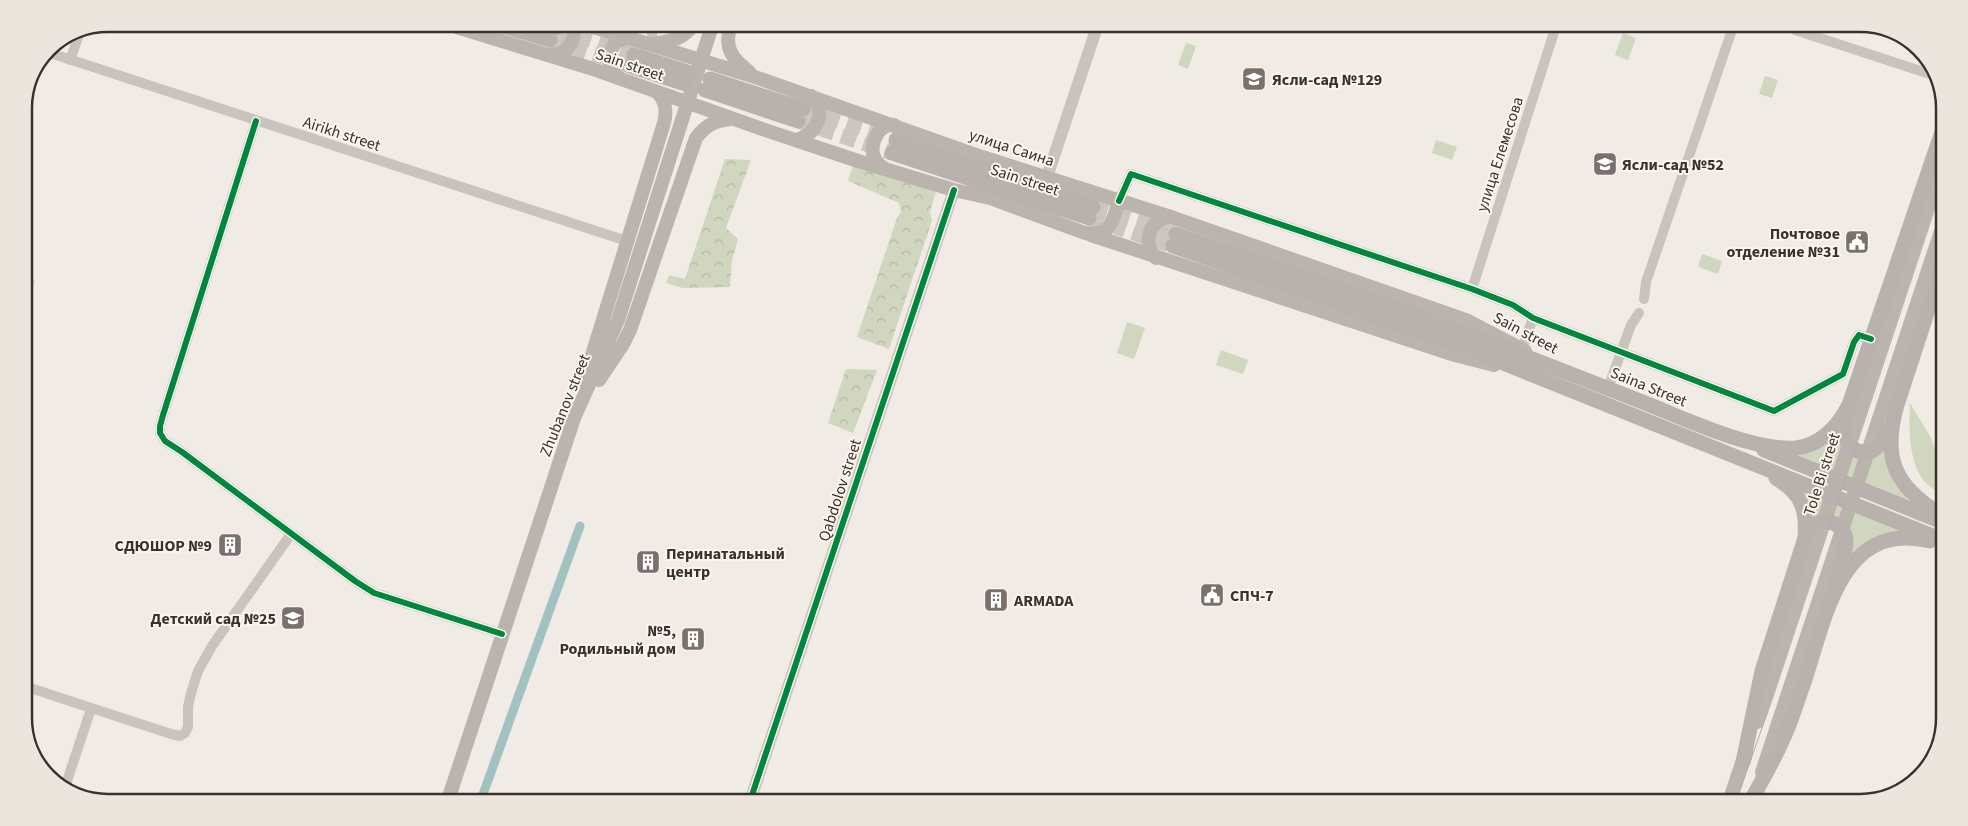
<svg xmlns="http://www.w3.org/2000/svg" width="1968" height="826" font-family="'Source Sans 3',sans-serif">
	<defs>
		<pattern id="forest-crowns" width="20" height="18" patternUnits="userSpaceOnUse" patternTransform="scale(1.25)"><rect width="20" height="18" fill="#d1d6bf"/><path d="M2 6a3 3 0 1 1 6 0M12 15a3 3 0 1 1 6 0" fill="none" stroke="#b4b8a4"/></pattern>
	</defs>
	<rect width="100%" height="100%" fill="#f0ebe5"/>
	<!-- green -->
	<g fill="#d1d6bf">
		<polygon points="1623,33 1636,38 1628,60 1615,55"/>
		<polygon points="1186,43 1196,46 1188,69 1178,65"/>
		<polygon points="1765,76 1778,80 1772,98 1759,94"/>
		<polygon points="1436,140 1457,147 1452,160 1432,153"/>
		<polygon points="1702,254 1722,261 1718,274 1698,267"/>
		<polygon points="24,277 35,281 25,309 24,308"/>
		<polygon points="1127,322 1145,328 1134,359 1117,353"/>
		<polygon points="1221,350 1248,360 1243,374 1216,365"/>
		<path d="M1910 403 1931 438 1941 466 1940 494C1936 490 1929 487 1925 482 1908 463 1909 426 1910 403Z"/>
		<polygon points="1840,428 1846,447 1886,443 1896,479 1908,501 1786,452"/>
		<path d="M1798 486 1914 532C1882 536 1872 536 1847 557L1851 539 1824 516 1811 517Z"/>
	</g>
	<!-- forest -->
	<g fill="url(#forest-crowns)">
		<polygon points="725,159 751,160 726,228 738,239 732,261 730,287 683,288 666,283 669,275 685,279"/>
		<polygon points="853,165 931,188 936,192 930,212 932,221 889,349 857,337 897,218 901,212 899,203 848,181"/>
		<polygon points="846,369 877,370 853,433 828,423"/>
	</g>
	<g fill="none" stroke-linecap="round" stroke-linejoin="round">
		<!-- canal -->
		<polyline stroke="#a1c2c1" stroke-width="9" points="482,797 580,526"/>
		<!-- primary-tunnel -->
		<g stroke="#ccc6c0" stroke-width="15" stroke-dasharray="15 8" stroke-linecap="butt">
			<polyline points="555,28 634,55"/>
			<polyline points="550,40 630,66"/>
			<polyline points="803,109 896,140"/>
			<polyline points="798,121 892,153"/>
			<polyline points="1093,207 1176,234"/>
			<polyline points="1089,218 1173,246"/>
		</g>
		<!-- minor -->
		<g stroke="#c9c3be" stroke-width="10">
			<polyline points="1795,30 1933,75"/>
			<polyline points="651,45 653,26"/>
			<polyline points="47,52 627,241"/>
			<polyline points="70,60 81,29"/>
			<polyline points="256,121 163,415 160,426 160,433 165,441 182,452 355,581 374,593 502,634"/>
			<polyline points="1119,201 1131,174 1472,289 1513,305 1533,318 1774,411 1843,374 1854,342 1859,335 1871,339"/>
			<polyline points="1472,289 1555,29"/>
			<polyline points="1644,299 1646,282 1732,30"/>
			<polyline points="1522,349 1533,318"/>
			<polyline points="1608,388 1631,325 1639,313"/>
			<polyline points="24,686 171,734 180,736 185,733 188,727 188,707 191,693 198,671 212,646 291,534"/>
			<polyline points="65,787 91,709"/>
		</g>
		<!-- tertiary -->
		<g stroke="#c9c3be" stroke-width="12">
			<polyline points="1047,177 1097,27"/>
			<polyline points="751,798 954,190"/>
		</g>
		<!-- secondary -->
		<g stroke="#bab3ae" stroke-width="14">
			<path d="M450 25 590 68 765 130 858 161 954 190 990 198 1085 233C1110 237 1113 221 1119 201"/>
			<polyline points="587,25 755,77 982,157 1171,217 1466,320 1525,351"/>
			<path d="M730 26C724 49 732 58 749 72"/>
			<path d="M653 44C668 41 683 40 692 26"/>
			<path d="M550 55C567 55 576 41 574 25"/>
			<path d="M619 78C608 66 606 54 617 41L627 38"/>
			<path d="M796 140C812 136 822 122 819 106L811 96"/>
			<path d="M885 169C880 166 876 162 874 157 869 144 879 123 894 125"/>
			<polyline points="1091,235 1455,355 1494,365"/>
			<path d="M1156 258C1141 244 1150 217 1171 217"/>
			<path d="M599 380 623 344 630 330 696 138C706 125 714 121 730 119"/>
			<path d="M584 381 664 123C667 111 666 101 657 92"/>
			<polyline points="1757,722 1944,157"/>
			<polyline points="1762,772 1943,225"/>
			<polyline points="449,797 574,418 618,320 712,26"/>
			<polyline points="1729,802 1746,751"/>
		</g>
		<!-- primary -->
		<g stroke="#b8b1ad" stroke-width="15">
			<polyline points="500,25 550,40"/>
			<polyline points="545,25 555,28"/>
			<polyline points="634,55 690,73"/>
			<polyline points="630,66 686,84"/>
			<polyline points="710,79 803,109"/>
			<polyline points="705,90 798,121"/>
			<polyline points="896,140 1093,207"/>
			<polyline points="892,153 1089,218"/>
			<path d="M1176 234C1271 267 1367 298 1462 332 1523 355 1584 379 1645 403 1685 419 1753 451 1796 448 1821 445 1838 426 1849 405L1944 126"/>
			<polyline points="1173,246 1456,344 1940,539"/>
			<path d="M1847 414C1846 421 1842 430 1844 437 1846 442 1850 446 1854 449 1872 460 1882 443 1889 429"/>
			<polyline points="1764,450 1935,519"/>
			<path d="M1940 514C1894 486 1882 457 1897 405L1943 264"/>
			<path d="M1805 538C1808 534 1810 528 1814 525 1826 515 1845 526 1846 540 1847 552 1840 566 1837 578"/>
			<path d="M1743 762 1762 671 1805 538C1807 509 1802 494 1776 478"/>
			<path d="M1754 795C1764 777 1774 760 1782 741 1790 725 1795 708 1801 691 1824 629 1836 518 1930 541"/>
		</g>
		<!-- tram -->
		<polyline stroke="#b1aca8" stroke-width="1" points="1736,802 1775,691 1943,184"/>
		<defs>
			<g id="cycleway">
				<polyline points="256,121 163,415 160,426 160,433 165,441 182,452 355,581 374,593 502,634"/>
				<polyline points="1119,201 1131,174 1472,289 1513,305 1533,318 1774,411 1843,374 1854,342 1859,335 1871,339"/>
				<polyline points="751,798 954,190"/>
			</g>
		</defs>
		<!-- cycleway casing -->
		<use href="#cycleway" stroke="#fbf5ee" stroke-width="9"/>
		<!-- cycleway -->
		<use href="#cycleway" stroke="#00873e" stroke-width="6"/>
	</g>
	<!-- icons -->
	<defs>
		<symbol id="school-square" viewBox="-11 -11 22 22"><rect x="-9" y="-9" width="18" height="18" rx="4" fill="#7a716c" stroke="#fbf5ee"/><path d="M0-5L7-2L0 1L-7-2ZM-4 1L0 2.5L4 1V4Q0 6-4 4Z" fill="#fff"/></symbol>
		<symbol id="civic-square" viewBox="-11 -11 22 22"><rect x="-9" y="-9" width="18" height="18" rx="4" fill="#7a716c" stroke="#fbf5ee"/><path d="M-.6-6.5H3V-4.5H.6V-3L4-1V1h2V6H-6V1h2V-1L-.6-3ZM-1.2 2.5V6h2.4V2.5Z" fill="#fff"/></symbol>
		<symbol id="building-square" viewBox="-11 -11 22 22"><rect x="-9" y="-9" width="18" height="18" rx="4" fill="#7a716c" stroke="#fbf5ee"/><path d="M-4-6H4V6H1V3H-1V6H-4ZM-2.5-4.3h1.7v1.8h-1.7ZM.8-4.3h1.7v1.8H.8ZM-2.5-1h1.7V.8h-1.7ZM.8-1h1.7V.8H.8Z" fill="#fff"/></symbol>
	</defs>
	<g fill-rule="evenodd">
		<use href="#school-square" x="1240" y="65" width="28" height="28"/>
		<use href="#school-square" x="1591" y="150" width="28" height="28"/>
		<use href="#civic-square" x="1843" y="228" width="28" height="28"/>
		<use href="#building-square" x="216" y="531" width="28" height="28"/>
		<use href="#building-square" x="634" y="548" width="28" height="28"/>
		<use href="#civic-square" x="1198" y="581" width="28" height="28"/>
		<use href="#building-square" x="982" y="586" width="28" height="28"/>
		<use href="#school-square" x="279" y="604" width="28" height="28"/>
		<use href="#building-square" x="679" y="625" width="28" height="28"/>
	</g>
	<g text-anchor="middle" stroke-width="4" stroke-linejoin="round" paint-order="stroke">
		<!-- street labels -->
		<g font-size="16" fill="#3b302b" stroke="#fbf5ee">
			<text transform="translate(630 64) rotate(19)" y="6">Sain street</text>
			<text transform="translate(342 133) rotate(18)" y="6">Airikh street</text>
			<text transform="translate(1012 147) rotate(18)" y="6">улица Саина</text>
			<text transform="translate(1499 154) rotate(-72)" y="6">улица Елемесова</text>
			<text transform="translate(1025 179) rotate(18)" y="6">Sain street</text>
			<text transform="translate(1526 332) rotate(28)" y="6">Sain street</text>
			<text transform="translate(1649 386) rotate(22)" y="6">Saina Street</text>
			<text transform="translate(564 405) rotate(-68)" y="6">Zhubanov street</text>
			<text transform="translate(1821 474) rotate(-72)" y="6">Tole Bi street</text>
			<text transform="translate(839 490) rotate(-72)" y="6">Qabdolov street</text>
		</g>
		<!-- poi labels -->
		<g font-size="16" font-weight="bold" fill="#3b302b" stroke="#fbf5ee" text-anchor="start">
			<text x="1272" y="85">Ясли-сад №129</text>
			<text x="1622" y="170">Ясли-сад №52</text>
			<text x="1840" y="239" text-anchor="end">Почтовое<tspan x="1840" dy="18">отделение №31</tspan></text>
			<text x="212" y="551" text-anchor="end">СДЮШОР №9</text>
			<text x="666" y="559">Перинатальный<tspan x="666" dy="18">центр</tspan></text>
			<text x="1230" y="601">СПЧ-7</text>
			<text x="1014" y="606">ARMADA</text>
			<text x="276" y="624" text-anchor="end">Детский сад №25</text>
			<text x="676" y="636" text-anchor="end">№5,<tspan x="676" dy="18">Родильный дом</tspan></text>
		</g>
	</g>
	<!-- crop -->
	<path d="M0 0H1968V826H0ZM108 32H1860A76 76 0 0 1 1936 108V718A76 76 0 0 1 1860 794H108A76 76 0 0 1 32 718V108A76 76 0 0 1 108 32Z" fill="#ece5de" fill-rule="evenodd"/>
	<path fill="none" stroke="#3b302b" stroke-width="2.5" d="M108 32H1860A76 76 0 0 1 1936 108V718A76 76 0 0 1 1860 794H108A76 76 0 0 1 32 718V108A76 76 0 0 1 108 32Z"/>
</svg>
